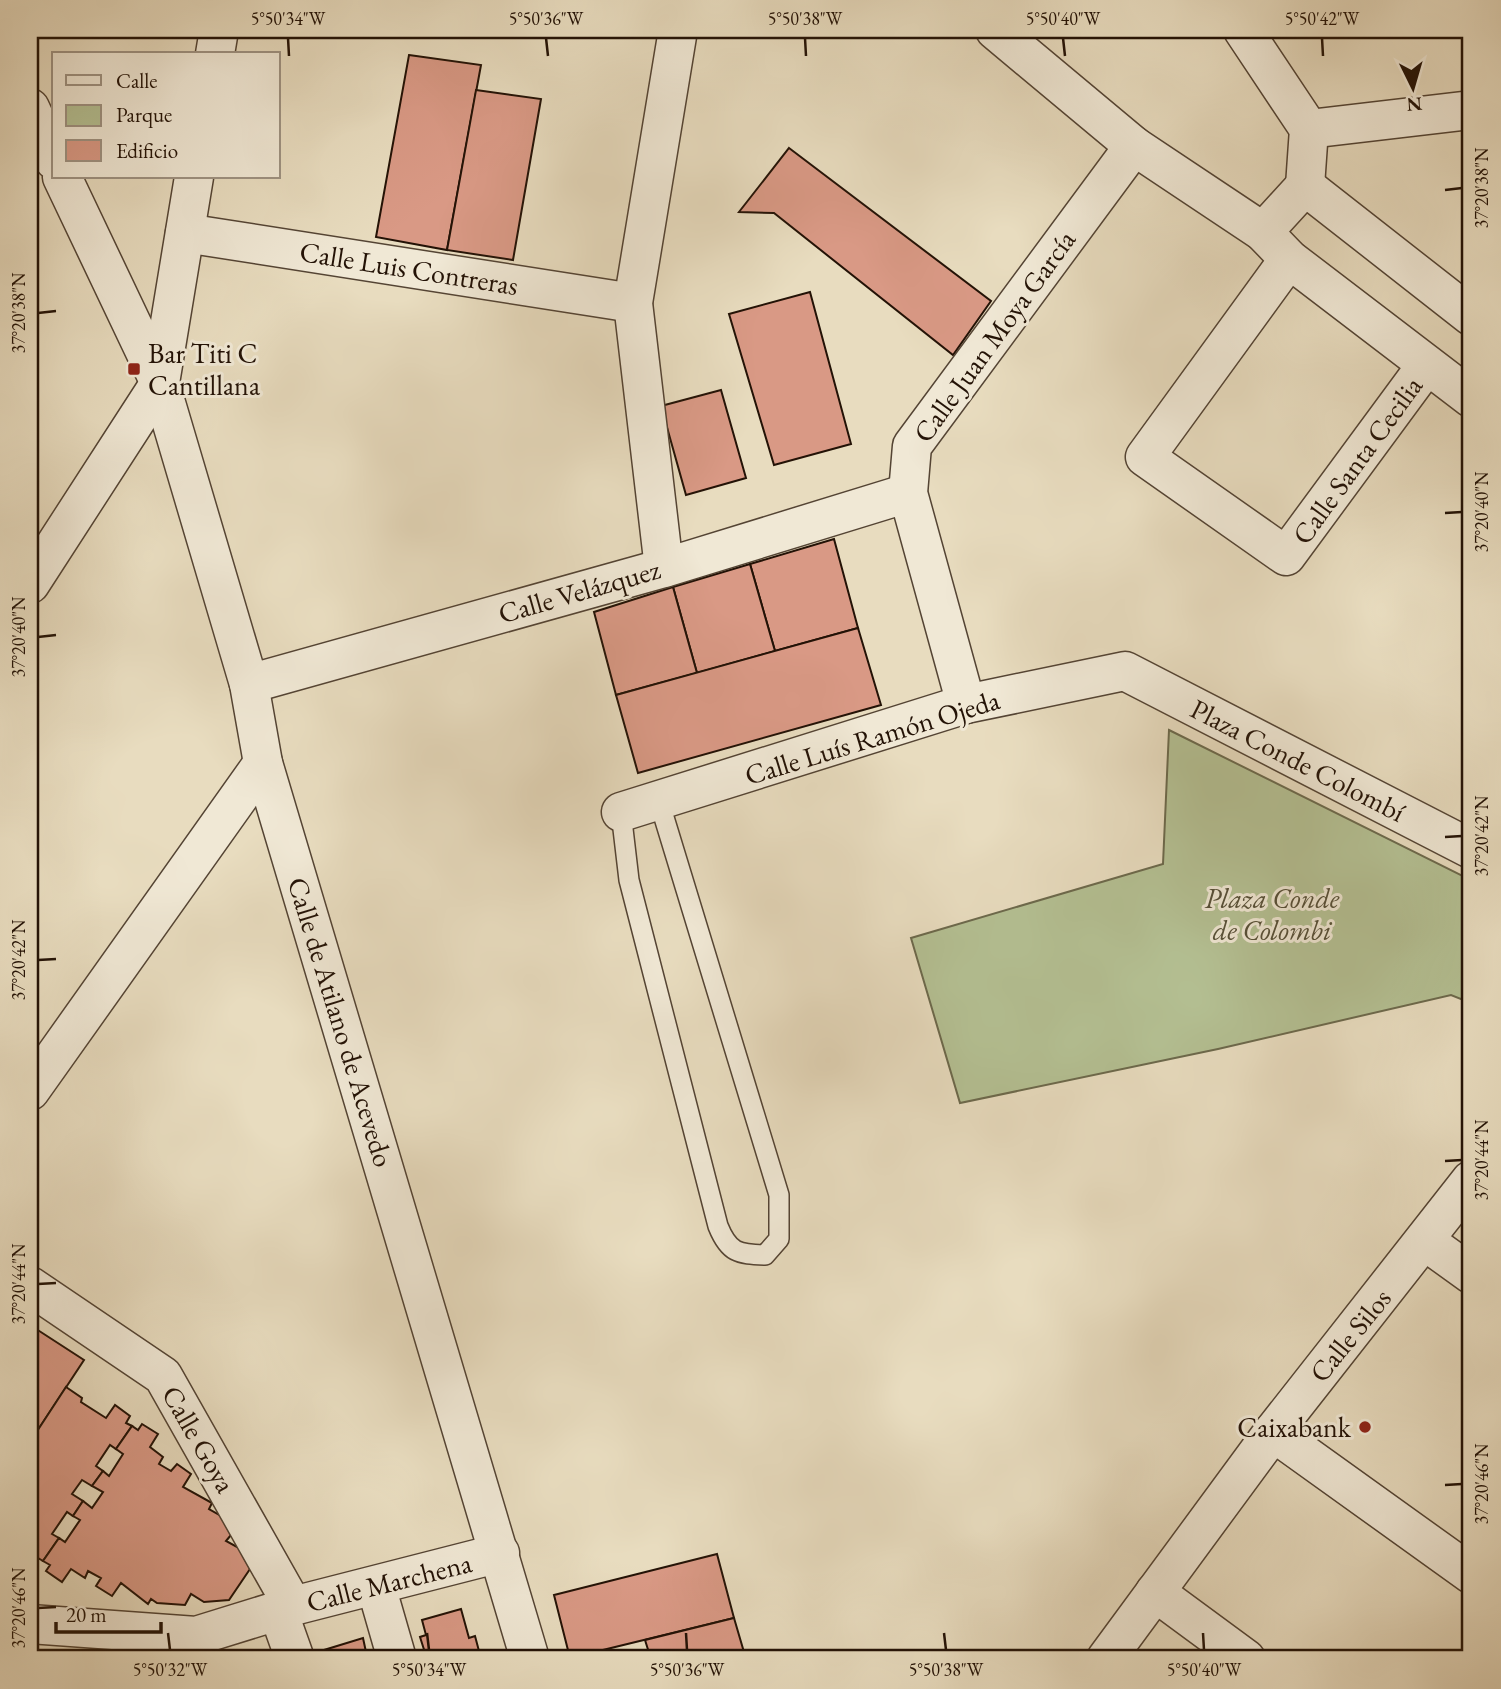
<svg xmlns="http://www.w3.org/2000/svg" width="1501" height="1689" font-family="'EB Garamond',serif">
	<rect width="100%" height="100%" fill="#e8dcbf"/>
	<filter id="stains"><feTurbulence type="fractalNoise" baseFrequency=".00286" numOctaves="4"/><feColorMatrix values="0 0 0 0 .2 0 0 0 0 .09 0 0 0 0 .02 0 0 0 .5 -.17"/></filter>
	<radialGradient id="worn" r=".72"><stop offset=".6" stop-color="#630" stop-opacity="0"/><stop offset="1" stop-color="#630" stop-opacity=".3"/></radialGradient>
	<!-- green -->
	<polygon fill="#b4c093" stroke="#6c694c" stroke-width="2" points="1169,730 1471,880 1471,1003 1451,995 1218,1049 960,1103 911,938 1163,864"/>
	<!-- building -->
	<g fill="#d99985" stroke="#231206" stroke-width="2">
		<polygon points="409,55 481,65 447,250 376,237"/>
		<polygon points="476,90 541,99 513,260 447,250"/>
		<polygon points="789,148 991,301 953,355 774,213 739,212"/>
		<polygon points="810,292 851,444 774,465 729,314"/>
		<polygon points="721,390 746,478 686,495 661,406"/>
		<polygon points="834,539 858,628 775,651 750,564"/>
		<polygon points="750,564 775,651 697,673 673,587"/>
		<polygon points="673,587 697,673 616,695 594,612"/>
		<polygon points="858,628 881,705 638,773 616,695"/>
		<polygon points="30,1325 84,1360 30,1442"/>
		<polygon points="66,1387 82,1398 81,1402 106,1418 115,1405 130,1416 126,1423 132,1426 116,1449 110,1445 96,1466 103,1471 92,1486 82,1480 72,1494 83,1501 73,1516 67,1512 52,1534 59,1538 43,1561 38,1558 33,1564 30,1561 30,1442"/>
		<polygon points="142,1424 158,1434 150,1447 163,1457 159,1464 171,1471 177,1464 191,1474 183,1487 212,1503 209,1509 221,1516 231,1535 226,1541 239,1548 250,1569 229,1600 204,1602 191,1594 185,1605 157,1603 151,1599 148,1604 121,1583 112,1596 96,1586 101,1578 88,1571 85,1578 71,1569 62,1582 46,1571 50,1565 43,1561 59,1538 65,1542 80,1520 73,1516 83,1501 92,1508 103,1492 92,1486 103,1471 109,1476 123,1454 116,1449 132,1426 138,1430"/>
		<polygon points="717,1554 734,1618 570,1658 554,1595"/>
		<polygon points="461,1609 469,1638 475,1636 479,1651 472,1653 473,1659 427,1659 420,1637 426,1635 422,1620"/>
		<polygon points="734,1618 746,1659 651,1659 645,1640"/>
		<polygon points="363,1638 366,1652 373,1652 375,1659 327,1659 324,1650"/>
	</g>
	<g fill="none" stroke-linecap="round" stroke-linejoin="round">
		<defs>
			<path id="lane" d="M621 812 629 880 718 1226C729 1253 738 1254 765 1255L779 1239V1195L659 801"/>
			<g id="street">
				<polyline points="995,30 1134,146 1263,232 1289,259 1471,398"/>
				<polyline points="1243,30 1309,129 1305,186"/>
				<polyline points="215,54 219,30"/>
				<polyline points="30,108 54,160"/>
				<polyline points="1309,129 1471,110"/>
				<polyline points="62,177 160,383 249,684 263,763 530,1659"/>
				<polyline points="1263,232 1305,186 1471,316"/>
				<polyline points="185,233 633,303"/>
				<polyline points="1289,259 1145,457 1286,556 1426,366"/>
				<polyline points="664,568 633,303 678,30"/>
				<polyline points="30,584 160,383 194,177"/>
				<polyline points="249,684 664,568 908,493"/>
				<polyline points="966,704 908,493 912,446 1134,146"/>
				<polyline points="621,812 966,704 1125,671 1471,849"/>
				<polyline points="30,1091 263,763"/>
				<polyline points="1425,1241 1471,1274"/>
				<polyline points="30,1286 163,1376 293,1606"/>
				<polyline points="1273,1432 1471,1574"/>
				<polyline points="376,1586 397,1659"/>
				<polyline points="1155,1592 1246,1659"/>
				<polyline points="278,1611 295,1659"/>
				<polyline points="30,1624 196,1636 293,1606 500,1553"/>
				<polyline points="1106,1659 1273,1432 1471,1180"/>
			</g>
		</defs>
		<!-- lane casing -->
		<use href="#lane" stroke="#544434" stroke-width="22"/>
		<!-- street casing -->
		<use href="#street" stroke="#544434" stroke-width="41"/>
		<!-- lane -->
		<use href="#lane" stroke="#f0e8d5" stroke-width="19"/>
		<!-- street -->
		<use href="#street" stroke="#f0e8d5" stroke-width="38"/>
	</g>
	<!-- ticks -->
	<path fill="none" stroke="#231206" stroke-width="2.5" d="M288 38 289 56M546 38 548 56M805 38 806 56M1063 38 1065 56M1322 38 1323 56M1445 190 1462 188M38 313 56 311M1445 513 1462 512M38 637 56 635M1445 837 1462 836M38 960 56 959M1445 1161 1462 1160M38 1284 56 1283M1445 1485 1462 1484M38 1608 56 1607M168 1633 170 1650M427 1633 429 1650M686 1633 687 1650M944 1633 946 1650M1203 1633 1204 1650"/>
	<!-- markers -->
	<g fill="#8f2418" stroke="#f0e8d5" stroke-width="2.5">
		<rect x="127" y="362" width="14" height="14" rx="3.5"/>
		<circle cx="1365" cy="1427" r="7"/>
	</g>
	<g text-anchor="middle" stroke-width="6" stroke-linejoin="round" paint-order="stroke">
		<!-- street labels -->
		<g font-size="28" fill="#231206" stroke="#f0e8d5">
			<text transform="translate(409 268) rotate(9)" y="10">Calle Luis Contreras</text>
			<text transform="translate(994 336) rotate(-54)" y="10">Calle Juan Moya García</text>
			<text transform="translate(1357 460) rotate(-54)" y="10">Calle Santa Cecilia</text>
			<text transform="translate(579 591) rotate(-16)" y="10">Calle Velázquez</text>
			<text transform="translate(872 737) rotate(-17)" y="10">Calle Luís Ramón Ojeda</text>
			<text transform="translate(1298 760) rotate(27)" y="10">Plaza Conde Colombí</text>
			<text transform="translate(341 1022) rotate(73)" y="10">Calle de Atilano de Acevedo</text>
			<text transform="translate(1350 1335) rotate(-51)" y="10">Calle Silos</text>
			<text transform="translate(199 1439) rotate(60)" y="10">Calle Goya</text>
			<text transform="translate(389 1582) rotate(-14)" y="10">Calle Marchena</text>
		</g>
		<!-- poi labels -->
		<g font-size="28" fill="#231206" stroke="#f0e8d5" text-anchor="start">
			<text x="148" y="363">Bar Titi C<tspan x="148" dy="32">Cantillana</tspan></text>
			<text x="1351" y="1437" text-anchor="end">Caixabank</text>
		</g>
		<!-- park labels -->
		<g font-size="28" font-style="italic" fill="#564f37" stroke="#f0e8d5">
			<text x="1272" y="908">Plaza Conde<tspan x="1272" dy="32">de Colombi</tspan></text>
		</g>
	</g>
	<!-- margin -->
	<rect width="1501" height="1689" fill="none" stroke="#e8dcbf" stroke-width="77"/>
	<!-- legend -->
	<rect x="52" y="52" width="228" height="126" fill="#f0e8d5" stroke="#9e9282" stroke-width="2"/>
	<rect x="66" y="75" width="35" height="10" fill="#f0e8d5" stroke="#9e9282" stroke-width="2"/>
	<text x="116" y="88" font-size="21" fill="#231206">Calle</text>
	<rect x="66" y="105" width="35" height="21" fill="#b4c093" stroke="#9e9282" stroke-width="2"/>
	<text x="116" y="122" font-size="21" fill="#231206">Parque</text>
	<rect x="66" y="140" width="35" height="21" fill="#d99985" stroke="#9e9282" stroke-width="2"/>
	<text x="116" y="158" font-size="21" fill="#231206">Edificio</text>
	<!-- north arrow -->
	<g transform="translate(1413 88) rotate(175)" stroke="#f0e8d5" stroke-width="5" paint-order="stroke">
	<path d="M0-5L12 26L0 18L-12 26Z" fill="#231206"/>
	<text y="-10" font-size="19" font-weight="bold" text-anchor="middle" fill="#231206">N</text>
	</g>
	<!-- scale -->
	<path d="M56 1622v10h105v-10" fill="none" stroke="#231206" stroke-width="3.5"/>
	<text x="66" y="1622" font-size="21" fill="#231206" stroke="#f0e8d5" stroke-width="5" paint-order="stroke">20 m</text>
	<rect x="38" y="38" width="1424" height="1612" fill="none" stroke="#231206" stroke-width="2.5"/>
	<g font-size="18" text-anchor="middle" fill="#231206">
		<text x="288" y="25">5°50'34"W</text>
		<text x="546" y="25">5°50'36"W</text>
		<text x="805" y="25">5°50'38"W</text>
		<text x="1063" y="25">5°50'40"W</text>
		<text x="1322" y="25">5°50'42"W</text>
		<text transform="translate(1482 188) rotate(-90)" y="6">37°20'38"N</text>
		<text transform="translate(19 313) rotate(-90)" y="6">37°20'38"N</text>
		<text transform="translate(1482 512) rotate(-90)" y="6">37°20'40"N</text>
		<text transform="translate(19 637) rotate(-90)" y="6">37°20'40"N</text>
		<text transform="translate(1482 836) rotate(-90)" y="6">37°20'42"N</text>
		<text transform="translate(19 960) rotate(-90)" y="6">37°20'42"N</text>
		<text transform="translate(1482 1160) rotate(-90)" y="6">37°20'44"N</text>
		<text transform="translate(19 1284) rotate(-90)" y="6">37°20'44"N</text>
		<text transform="translate(1482 1484) rotate(-90)" y="6">37°20'46"N</text>
		<text transform="translate(19 1608) rotate(-90)" y="6">37°20'46"N</text>
		<text x="170" y="1676">5°50'32"W</text>
		<text x="429" y="1676">5°50'34"W</text>
		<text x="687" y="1676">5°50'36"W</text>
		<text x="946" y="1676">5°50'38"W</text>
		<text x="1204" y="1676">5°50'40"W</text>
	</g>
	<rect width="100%" height="100%" filter="url(#stains)"/>
	<rect width="100%" height="100%" fill="url(#worn)"/>
</svg>
